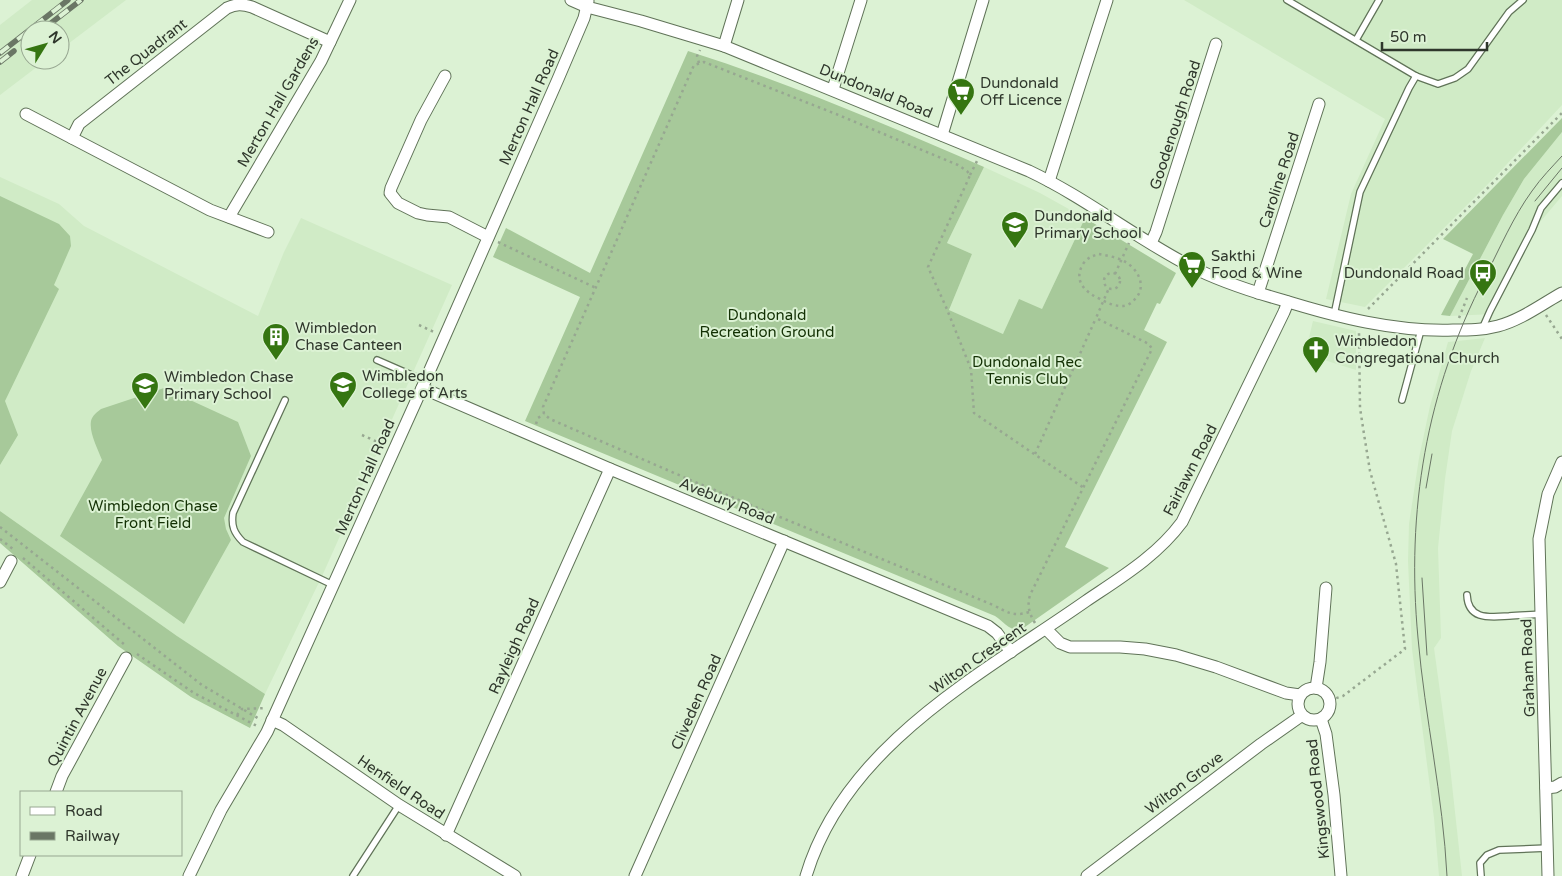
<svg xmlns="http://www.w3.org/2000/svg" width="1562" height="876" font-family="'Varela Round',sans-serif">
	<rect width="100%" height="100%" fill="#dcf2d4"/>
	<!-- built -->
	<g fill="#d0ebc6">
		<polygon points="32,0 126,0 60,50 60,30 30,30 30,60 46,60 0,95 0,25"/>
		<polygon points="1184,0 1562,0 1562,105 1493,179 1365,307 1326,299 1351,194 1385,119"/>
		<polygon points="1562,132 1562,196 1540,222 1494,311 1494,314 1450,316 1503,215 1524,179"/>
		<polygon points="984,167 1040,193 1085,218 1042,309 1003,334 949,310 972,254 947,243"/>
		<polygon points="0,177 59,204 84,226 258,316 284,252 301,218 452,285 323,574 265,694 177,636 0,511"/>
		<polygon points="1313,321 1356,331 1356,370 1305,354"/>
		<polygon points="1485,338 1471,371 1452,431 1445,479 1438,548 1441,638 1434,648 1449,757 1462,876 1439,876 1434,818 1412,649 1408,561 1409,524 1419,458 1430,406 1448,342"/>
	</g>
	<!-- green -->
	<g fill="#a7c99a">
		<path d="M688 51C789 83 887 125 984 167L947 243 972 254 949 310 1003 334 1019 299 1042 309 1085 218 1176 273 1160 304 1157 303 1144 330 1167 342 1065 547 1109 568 1022 629C1010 632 1004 622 995 616L525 421 580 297 493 257 506 228 590 273Z"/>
		<polygon points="1562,118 1562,132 1524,179 1503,215 1450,316 1441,315 1473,254 1443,239"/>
		<polygon points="0,196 59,224 70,236 71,246 54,285 59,289 5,401 18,435 0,465"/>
		<path d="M164 388 238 422 251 456 224 518 226 529 231 540 184 624 60 536 102 460C98 449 89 433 91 421 92 416 97 412 101 409Z"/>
		<polygon points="0,511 177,636 265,694 250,728 191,697 118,646 0,543"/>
	</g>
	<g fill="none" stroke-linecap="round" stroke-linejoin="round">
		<defs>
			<g id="service">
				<polyline points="1287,0 1416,76 1438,84 1455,78 1468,69 1509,12 1523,0"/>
				<polyline points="1356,40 1379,0"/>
				<polyline points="1334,315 1360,192 1409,88 1416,76"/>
				<polyline points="1482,329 1490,311 1532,230 1541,208 1562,183"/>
				<polyline points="377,360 425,381"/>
				<path d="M285 400 233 513C231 526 234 533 243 542L333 585"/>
				<polyline points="1402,400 1421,330"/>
				<path d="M1467 595C1468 621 1491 617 1509 616 1520 615 1531 615 1542 614"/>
				<polyline points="353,876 399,805"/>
				<polyline points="1481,876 1480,863 1487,855 1499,850 1548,848"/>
			</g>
			<g id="minor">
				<path d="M571 0 587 7 641 21 724 46 1029 171C1086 198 1134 237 1190 266 1219 281 1250 291 1282 300 1337 317 1395 332 1453 330 1469 330 1483 330 1498 326 1521 320 1542 304 1562 293"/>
				<polyline points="724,46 738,0"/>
				<polyline points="445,76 421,120 391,188 390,193 398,203 418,213 427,215 449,217 488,237"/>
				<polyline points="833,89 861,0"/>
				<polyline points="26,114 210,210 268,232"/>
				<polyline points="942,135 983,0"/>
				<path d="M72 138 79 124 227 8C236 4 242 4 252 7L330 42"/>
				<polyline points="1049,181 1107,0"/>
				<polyline points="229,217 321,61 350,0"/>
				<polyline points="1151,243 1156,232 1216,44"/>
				<polyline points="1258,293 1319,104"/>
				<polyline points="422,388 610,469 988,626 997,633 1011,652"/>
				<polyline points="0,582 11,561"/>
				<polyline points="1046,629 1060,643 1070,647 1120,647 1145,649 1176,655 1216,667 1286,693 1300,695"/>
				<circle cx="1314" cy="704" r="16"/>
				<polyline points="1316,688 1320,662 1326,588"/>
				<polyline points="1321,719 1326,734 1334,795 1341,876"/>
				<polyline points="272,720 283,725 399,805 515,876"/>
				<polyline points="1546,788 1555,787 1562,783"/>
				<polyline points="56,792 62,776 126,658"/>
				<polyline points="446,835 610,469"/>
				<polyline points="22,876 30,855"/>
				<polyline points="189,876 221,810 267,732 422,388 558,79 584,18 588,1"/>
				<polyline points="635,876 784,541"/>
				<path d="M806 876C845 745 982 674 1086 601 1120 578 1157 556 1182 522L1284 312 1288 302"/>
				<polyline points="1087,876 1261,744 1301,716"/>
				<polyline points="1548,876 1539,539 1548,494 1562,462"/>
			</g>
		</defs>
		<!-- service casing -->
		<use href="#service" stroke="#607358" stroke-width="8"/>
		<!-- minor casing -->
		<use href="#minor" stroke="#607358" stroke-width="13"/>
		<!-- path -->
		<g stroke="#97a791" stroke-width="2.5" stroke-dasharray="2.5 4" stroke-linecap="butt">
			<polyline points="699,63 697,56 700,50"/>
			<polyline points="970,175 977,161"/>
			<polyline points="498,242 596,288"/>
			<path d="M1099 254C1110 256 1122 258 1131 266 1141 275 1145 289 1135 299 1132 303 1127 306 1122 306 1114 306 1107 303 1100 299 1085 292 1073 281 1083 264 1087 258 1092 256 1099 254Z"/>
			<circle cx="1112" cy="281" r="8"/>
			<polyline points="1115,274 1129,243"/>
			<polyline points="1368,309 1562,113"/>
			<polyline points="1546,315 1562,339"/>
			<polyline points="1459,318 1467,298"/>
			<polyline points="419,325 434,332"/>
			<polyline points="536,424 538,418 544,414"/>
			<polyline points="362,435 384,445"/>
			<polyline points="1035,454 1096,318"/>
			<polyline points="0,527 202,685 261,720"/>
			<polyline points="0,539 13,549"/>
			<polyline points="23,558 125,645"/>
			<path d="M1029 612C1013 617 1007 612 993 605L688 479 550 419 544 414 543 407 694 65 704 62 836 114 958 165 967 171 970 175 968 180 928 267 946 307 971 369 974 413 1084 488"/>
			<path d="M1035 623C1029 613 1027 606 1030 595L1152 349 1149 344 1096 318 1109 288"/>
			<polyline points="137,654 194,693 257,726"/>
			<polyline points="1330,700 1343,696 1405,649 1396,564 1370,471 1364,434 1360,408 1359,332"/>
			<polyline points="237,715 242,709 266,708"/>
		</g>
		<!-- service -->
		<use href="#service" stroke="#fff" stroke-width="5.5"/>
		<!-- minor -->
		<use href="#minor" stroke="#fff" stroke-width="11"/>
		<!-- tram -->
		<g stroke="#6a7665" stroke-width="1">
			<polyline points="1535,201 1562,168"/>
			<polyline points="1426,488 1432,454"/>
			<polyline points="1422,578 1427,655"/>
			<path d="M1447 876C1443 796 1425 718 1418 638 1406 511 1426 391 1485 277 1500 248 1513 217 1532 191 1541 178 1552 167 1562 156"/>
		</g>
		<defs>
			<g id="rail">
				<polyline points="42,30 81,0"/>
				<polyline points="0,53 68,0"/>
				<polyline points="0,62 14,51"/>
			</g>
		</defs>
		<!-- rail casing -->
		<use href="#rail" stroke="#6a7665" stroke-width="5.5"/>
		<!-- rail -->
		<use href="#rail" stroke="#dcf2d4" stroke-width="4" stroke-dasharray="11" stroke-linecap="butt"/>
	</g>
	<!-- icons -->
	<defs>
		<symbol id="supermarket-pin" viewBox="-11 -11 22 30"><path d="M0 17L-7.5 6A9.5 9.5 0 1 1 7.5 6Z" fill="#357511" stroke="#dcf2d4"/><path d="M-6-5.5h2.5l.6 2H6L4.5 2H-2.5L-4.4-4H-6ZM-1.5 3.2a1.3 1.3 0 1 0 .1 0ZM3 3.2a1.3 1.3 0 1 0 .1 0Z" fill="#fff"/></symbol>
		<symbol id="school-pin" viewBox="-11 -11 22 30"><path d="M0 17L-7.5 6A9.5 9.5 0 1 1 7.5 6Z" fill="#357511" stroke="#dcf2d4"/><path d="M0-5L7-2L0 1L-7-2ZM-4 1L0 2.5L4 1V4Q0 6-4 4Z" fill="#fff"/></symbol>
		<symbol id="bus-pin" viewBox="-11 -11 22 30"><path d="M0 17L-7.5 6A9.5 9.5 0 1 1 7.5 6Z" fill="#357511" stroke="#dcf2d4"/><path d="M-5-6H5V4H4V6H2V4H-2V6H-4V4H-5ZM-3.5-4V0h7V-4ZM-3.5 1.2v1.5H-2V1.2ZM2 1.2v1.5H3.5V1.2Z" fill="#fff"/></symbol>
		<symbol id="building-pin" viewBox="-11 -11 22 30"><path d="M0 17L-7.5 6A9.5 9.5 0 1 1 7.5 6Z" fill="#357511" stroke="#dcf2d4"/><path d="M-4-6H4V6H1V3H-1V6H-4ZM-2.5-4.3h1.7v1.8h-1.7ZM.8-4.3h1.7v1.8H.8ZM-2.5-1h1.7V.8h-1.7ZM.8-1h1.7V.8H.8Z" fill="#fff"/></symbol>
		<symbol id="church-pin" viewBox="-11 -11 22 30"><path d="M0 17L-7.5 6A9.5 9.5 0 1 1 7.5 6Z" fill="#357511" stroke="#dcf2d4"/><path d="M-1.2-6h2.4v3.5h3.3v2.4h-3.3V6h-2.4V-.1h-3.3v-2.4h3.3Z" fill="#fff"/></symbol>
		<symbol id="university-pin" viewBox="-11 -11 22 30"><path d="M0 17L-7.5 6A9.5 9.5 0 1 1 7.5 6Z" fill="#357511" stroke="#dcf2d4"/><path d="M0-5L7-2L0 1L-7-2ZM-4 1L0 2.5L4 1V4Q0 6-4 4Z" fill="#fff"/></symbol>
	</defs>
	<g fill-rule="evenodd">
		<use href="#supermarket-pin" x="945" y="76" width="32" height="43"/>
		<use href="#school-pin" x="999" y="209" width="32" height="43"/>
		<use href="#supermarket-pin" x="1176" y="249" width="32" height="43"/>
		<use href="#bus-pin" x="1467" y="257" width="32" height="43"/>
		<use href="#building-pin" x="260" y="321" width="32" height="43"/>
		<use href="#church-pin" x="1300" y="334" width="32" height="43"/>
		<use href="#university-pin" x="327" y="369" width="32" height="43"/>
		<use href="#school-pin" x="129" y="370" width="32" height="43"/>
	</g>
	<g text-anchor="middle" stroke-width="4" stroke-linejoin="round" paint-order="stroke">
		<!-- street labels -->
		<g font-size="15" fill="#2f372c" stroke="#dcf2d4">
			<text transform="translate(146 52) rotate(-38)" y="5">The Quadrant</text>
			<text transform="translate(876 91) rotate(22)" y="5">Dundonald Road</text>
			<text transform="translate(278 102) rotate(-60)" y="5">Merton Hall Gardens</text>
			<text transform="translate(529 107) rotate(-66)" y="5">Merton Hall Road</text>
			<text transform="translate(1175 125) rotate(-72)" y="5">Goodenough Road</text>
			<text transform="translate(1279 180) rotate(-72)" y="5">Caroline Road</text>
			<text transform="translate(1190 470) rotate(-63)" y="5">Fairlawn Road</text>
			<text transform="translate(365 477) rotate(-66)" y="5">Merton Hall Road</text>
			<text transform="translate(727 501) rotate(22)" y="5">Avebury Road</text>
			<text transform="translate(514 646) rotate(-66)" y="5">Rayleigh Road</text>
			<text transform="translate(978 658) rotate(-35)" y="5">Wilton Crescent</text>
			<text transform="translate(1528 668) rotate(-92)" y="5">Graham Road</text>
			<text transform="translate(696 702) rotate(-66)" y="5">Cliveden Road</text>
			<text transform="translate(77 717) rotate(-62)" y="5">Quintin Avenue</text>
			<text transform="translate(1184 783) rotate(-37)" y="5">Wilton Grove</text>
			<text transform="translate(401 787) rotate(34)" y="5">Henfield Road</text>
			<text transform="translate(1318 799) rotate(-96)" y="5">Kingswood Road</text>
		</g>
		<!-- poi labels -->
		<g font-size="15" fill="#2f372c" stroke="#dcf2d4" text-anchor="start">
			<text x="980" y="88">Dundonald<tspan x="980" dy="17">Off Licence</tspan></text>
			<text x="1034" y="221">Dundonald<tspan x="1034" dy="17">Primary School</tspan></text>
			<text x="1211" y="261">Sakthi<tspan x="1211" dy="17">Food &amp; Wine</tspan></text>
			<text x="1464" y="278" text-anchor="end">Dundonald Road</text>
			<text x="295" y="333">Wimbledon<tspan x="295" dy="17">Chase Canteen</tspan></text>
			<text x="1335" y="346">Wimbledon<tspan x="1335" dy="17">Congregational Church</tspan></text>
			<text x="362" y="381">Wimbledon<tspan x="362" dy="17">College of Arts</tspan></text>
			<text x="164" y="382">Wimbledon Chase<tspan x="164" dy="17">Primary School</tspan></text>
		</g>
		<!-- park labels -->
		<g font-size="15" fill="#133104" stroke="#dcf2d4">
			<text x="767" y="320">Dundonald<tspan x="767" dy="17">Recreation Ground</tspan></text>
			<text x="1027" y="367">Dundonald Rec<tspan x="1027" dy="17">Tennis Club</tspan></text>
			<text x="153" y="511">Wimbledon Chase<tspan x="153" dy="17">Front Field</tspan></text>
		</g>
	</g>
	<!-- legend -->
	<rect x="20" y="791" width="162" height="65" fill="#dcf2d4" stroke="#97a791"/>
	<rect x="30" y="807" width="25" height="8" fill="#ffffff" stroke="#97a791"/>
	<text x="65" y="816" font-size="15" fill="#2f372c">Road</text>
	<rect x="30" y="832" width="25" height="8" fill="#6a7665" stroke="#97a791"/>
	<text x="65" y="841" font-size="15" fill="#2f372c">Railway</text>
	<!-- north arrow -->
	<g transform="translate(45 45) rotate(53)"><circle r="24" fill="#dcf2d4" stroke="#97a791"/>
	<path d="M0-4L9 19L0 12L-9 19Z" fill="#357511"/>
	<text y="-8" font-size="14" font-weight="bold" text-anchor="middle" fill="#2f372c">N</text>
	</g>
	<!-- scale -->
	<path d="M1382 42v8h105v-8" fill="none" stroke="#2f372c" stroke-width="2.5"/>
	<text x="1390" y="42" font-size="15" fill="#2f372c" stroke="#dcf2d4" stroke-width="4" paint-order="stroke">50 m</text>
</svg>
